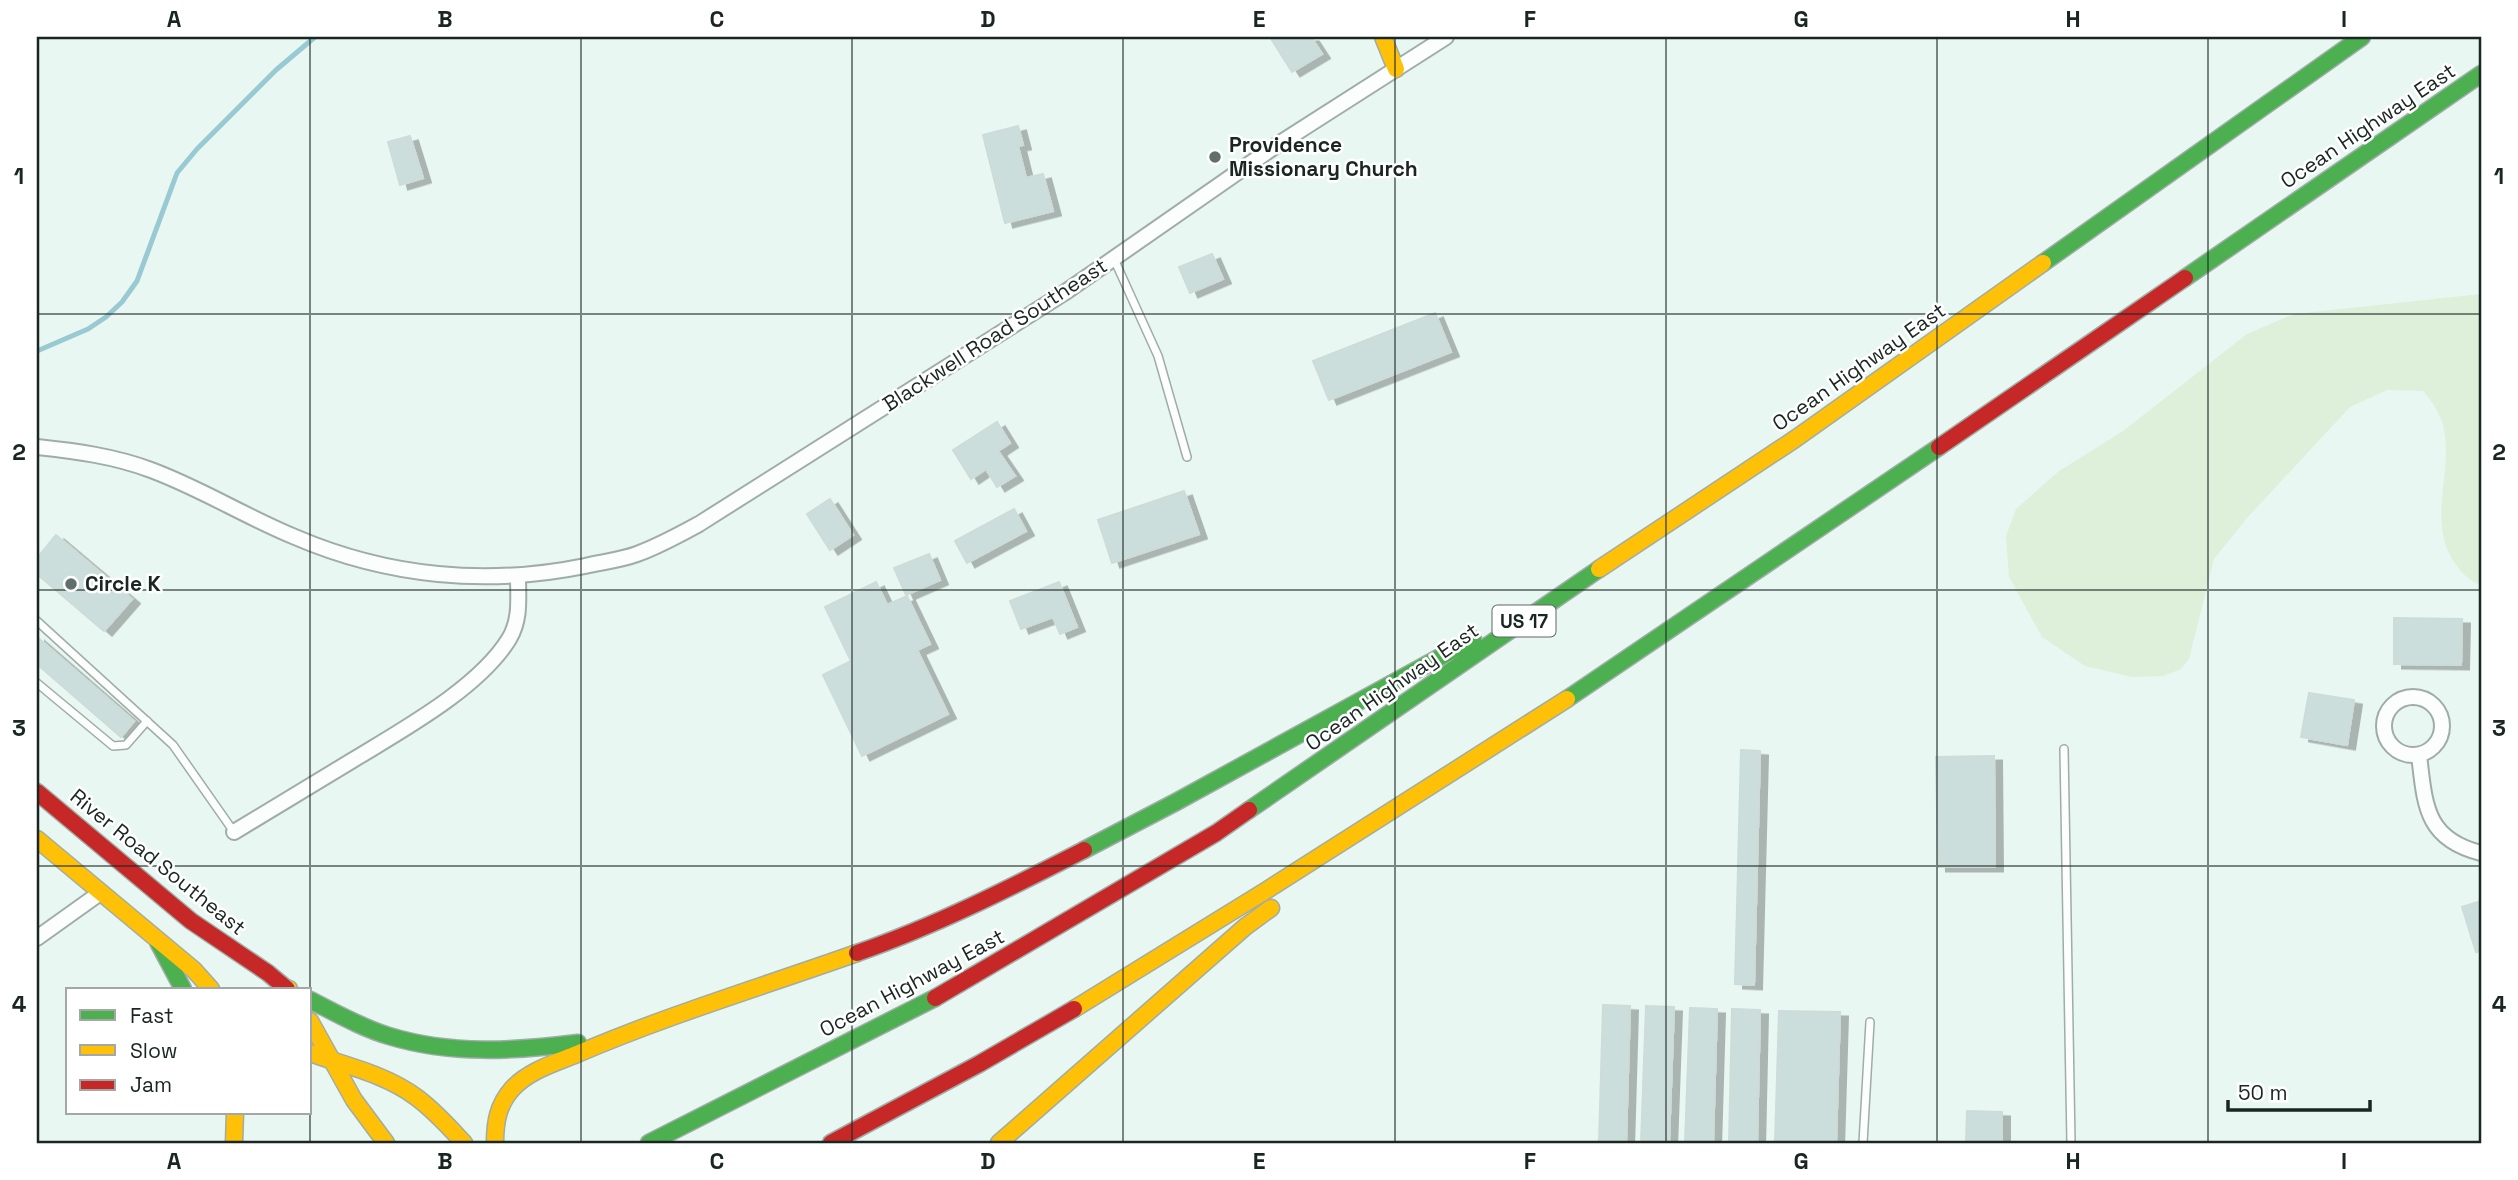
<svg xmlns="http://www.w3.org/2000/svg" width="2518" height="1180" font-family="'Space Grotesk',sans-serif">
	<defs>
		<filter id="shadow"><feDropShadow dx="8" dy="4.5" stdDeviation="0" flood-color="#0004"/></filter>
	</defs>
	<rect width="100%" height="100%" fill="#e8f7f2"/>
	<!-- green -->
	<path fill="#def0da" d="M2481 294V585C2473 583 2465 576 2460 570 2429 535 2446 491 2446 450 2446 425 2439 409 2423 391L2387 390 2350 407 2247 518 2214 559 2189 659 2181 669 2163 676 2132 677 2085 666 2042 637 2009 577 2006 536 2016 509 2059 471 2123 431 2247 334 2294 314Z"/>
	<g fill="none" stroke-linecap="round" stroke-linejoin="round">
		<!-- stream -->
		<polyline stroke="#99cad3" stroke-width="5" points="37,351 88,329 106,317 122,302 137,281 177,173 197,149 276,70 315,37"/>
	</g>
	<!-- building -->
	<g fill="#ccdedc" stroke="#cedcd9" stroke-width="2" filter="url(#shadow)">
		<polygon points="1270,37 1311,37 1322,54 1292,72"/>
		<polygon points="1018,126 1023,145 1018,146 1026,178 1043,174 1053,211 1005,223 983,135"/>
		<polygon points="410,136 423,178 400,185 388,142"/>
		<polygon points="1212,254 1223,279 1190,293 1179,267"/>
		<polygon points="1435,313 1451,352 1329,400 1313,361"/>
		<polygon points="997,422 1010,443 998,451 1015,476 997,487 986,469 971,479 953,450"/>
		<polygon points="1184,491 1199,534 1112,563 1098,520"/>
		<polygon points="830,499 853,535 830,550 807,514"/>
		<polygon points="1014,509 1026,531 967,563 955,541"/>
		<polygon points="56,535 132,599 104,631 37,574 37,558"/>
		<polygon points="929,554 940,580 906,595 894,568"/>
		<polygon points="876,582 887,605 907,596 930,644 917,650 948,714 862,756 823,675 851,661 825,607"/>
		<polygon points="1059,582 1077,627 1060,634 1053,617 1021,629 1010,601"/>
		<polygon points="2394,618 2462,619 2461,665 2394,664"/>
		<polygon points="37,637 134,721 121,737 37,664"/>
		<polygon points="2309,693 2354,700 2347,745 2301,737"/>
		<polygon points="1741,750 1760,751 1754,985 1735,984"/>
		<polygon points="1994,756 1995,867 1938,867 1936,757"/>
		<polygon points="2481,901 2481,951 2476,952 2462,907"/>
		<polygon points="1603,1005 1630,1006 1626,1143 1599,1143"/>
		<polygon points="1646,1006 1674,1007 1669,1143 1641,1143"/>
		<polygon points="1690,1008 1717,1009 1713,1143 1685,1143"/>
		<polygon points="1732,1009 1760,1010 1757,1143 1729,1143"/>
		<polygon points="1779,1011 1840,1012 1836,1143 1775,1143"/>
		<polygon points="1967,1111 2002,1112 2002,1143 1966,1143"/>
	</g>
	<g fill="none" stroke-linecap="round" stroke-linejoin="round">
		<defs>
			<g id="lane">
				<polyline points="1114,259 1158,356 1187,457"/>
				<polyline points="37,621 173,745 234,832"/>
				<polyline points="37,683 113,746 126,745 147,721"/>
				<polyline points="2064,749 2071,1143"/>
				<polyline points="1863,1143 1870,1022"/>
			</g>
			<g id="street">
				<path d="M37 447C75 451 114 456 151 470 200 488 246 517 295 537 388 577 487 586 585 566 602 562 621 560 637 554 659 546 679 535 699 524L1064 293 1274 147 1446 37"/>
				<circle cx="2413" cy="726" r="29"/>
				<path d="M2419 755C2425 805 2425 839 2481 853"/>
				<path d="M234 832C274 808 314 784 353 760 402 730 479 688 509 639 521 619 518 598 518 576"/>
				<polyline points="37,938 100,893"/>
			</g>
			<g id="fast">
				<polyline points="2043,263 2362,37"/>
				<polyline points="2185,278 2481,74"/>
				<polyline points="1567,699 1939,447"/>
				<polyline points="1249,810 1599,569"/>
				<polyline points="1084,850 1176,802 1473,639"/>
				<polyline points="158,942 183,989"/>
				<path d="M310 1000C336 1013 362 1028 389 1036 451 1055 515 1051 578 1043"/>
				<polyline points="649,1143 935,998"/>
			</g>
			<g id="slow">
				<polyline points="1383,37 1396,69"/>
				<polyline points="1599,569 1795,439 2043,263"/>
				<polyline points="37,839 194,970 211,989"/>
				<polyline points="285,988 289,989"/>
				<polyline points="1074,1009 1267,890 1567,699"/>
				<polyline points="310,1021 354,1100 386,1143"/>
				<path d="M310 1053C346 1066 385 1074 416 1097 434 1110 449 1127 464 1143"/>
				<polyline points="234,1143 235,1112"/>
				<path d="M495 1143C495 1122 498 1105 512 1089 528 1071 555 1063 577 1054 668 1015 764 986 857 953"/>
				<polyline points="999,1143 1245,927 1271,908"/>
			</g>
			<g id="jam">
				<polyline points="1939,447 2185,278"/>
				<polyline points="37,792 191,921 268,973 287,989"/>
				<path d="M857 953C935 926 1010 888 1084 850"/>
				<polyline points="935,998 1216,833 1249,810"/>
				<polyline points="831,1143 979,1064 1074,1009"/>
			</g>
		</defs>
		<!-- lane casing -->
		<use href="#lane" stroke="#9faca7" stroke-width="10"/>
		<!-- street casing -->
		<use href="#street" stroke="#9faca7" stroke-width="18"/>
		<!-- fast casing -->
		<use href="#fast" stroke="#9faca7" stroke-width="19"/>
		<!-- slow casing -->
		<use href="#slow" stroke="#9faca7" stroke-width="19"/>
		<!-- jam casing -->
		<use href="#jam" stroke="#9faca7" stroke-width="19"/>
		<!-- lane -->
		<use href="#lane" stroke="#fcfefd" stroke-width="7"/>
		<!-- street -->
		<use href="#street" stroke="#fcfefd" stroke-width="14"/>
		<!-- fast -->
		<use href="#fast" stroke="#4caf50" stroke-width="16"/>
		<!-- slow -->
		<use href="#slow" stroke="#ffc107" stroke-width="16"/>
		<!-- jam -->
		<use href="#jam" stroke="#c62828" stroke-width="16"/>
	</g>
	<!-- grid -->
	<path fill="none" stroke="#192622" stroke-width="2" stroke-opacity="0.55" d="M310 37V989M581 37V1143M852 37V1143M1123 37V1143M1395 37V1143M1666 37V1143M1937 37V1143M2208 37V1143M37 314H2481M37 590H2481M37 866H2481M310 1112V1143"/>
	<!-- markers -->
	<g fill="#616f6b" stroke="#fff" stroke-width="2.5">
		<circle cx="1215" cy="157" r="7"/>
		<circle cx="71" cy="584" r="7"/>
	</g>
	<g text-anchor="middle" stroke-width="5" stroke-linejoin="round" paint-order="stroke">
		<!-- shield labels -->
		<rect fill="#fff" stroke="#5e6764" stroke-width="2" x="1492.5" y="605.5" width="63" height="31" rx="5"/>
		<g font-size="19" font-weight="bold" fill="#192622">
			<text x="1524" y="628">US 17</text>
		</g>
		<!-- street labels -->
		<g font-size="21" fill="#192622" stroke="#fff">
			<text transform="translate(2368 126) rotate(-34)" y="7">Ocean Highway East</text>
			<text transform="translate(995 335) rotate(-33)" y="7">Blackwell Road Southeast</text>
			<text transform="translate(1859 367) rotate(-35)" y="7">Ocean Highway East</text>
			<text transform="translate(1392 687) rotate(-35)" y="7">Ocean Highway East</text>
			<text transform="translate(158 862) rotate(39)" y="7">River Road Southeast</text>
			<text transform="translate(912 983) rotate(-28)" y="7">Ocean Highway East</text>
		</g>
		<!-- poi labels -->
		<g font-size="21" font-weight="bold" fill="#192622" stroke="#fff" text-anchor="start">
			<text x="1229" y="152">Providence<tspan x="1229" dy="24">Missionary Church</tspan></text>
			<text x="85" y="591">Circle K</text>
		</g>
	</g>
	<!-- border -->
	<rect width="2518" height="1180" fill="none" stroke="#ffffff" stroke-width="77"/>
	<!-- legend -->
	<rect x="66" y="988" width="245" height="126" fill="#ffffff" stroke="#a3a8a7" stroke-width="2"/>
	<rect x="80" y="1010" width="35" height="10" fill="#4caf50" stroke="#a3a8a7" stroke-width="2"/>
	<text x="130" y="1023" font-size="21" fill="#192622">Fast</text>
	<rect x="80" y="1045" width="35" height="10" fill="#ffc107" stroke="#a3a8a7" stroke-width="2"/>
	<text x="130" y="1058" font-size="21" fill="#192622">Slow</text>
	<rect x="80" y="1080" width="35" height="10" fill="#c62828" stroke="#a3a8a7" stroke-width="2"/>
	<text x="130" y="1092" font-size="21" fill="#192622">Jam</text>
	<!-- scale -->
	<path d="M2228 1100v10h142v-10" fill="none" stroke="#192622" stroke-width="3.5"/>
	<text x="2238" y="1100" font-size="21" fill="#192622" stroke="#ffffff" stroke-width="5" paint-order="stroke">50 m</text>
	<rect x="38" y="38" width="2442" height="1104" fill="none" stroke="#192622" stroke-width="2.5"/>
	<g font-size="23" text-anchor="middle" font-weight="bold" fill="#192622">
		<text x="174" y="27">A</text>
		<text x="445" y="27">B</text>
		<text x="717" y="27">C</text>
		<text x="988" y="27">D</text>
		<text x="1259" y="27">E</text>
		<text x="1530" y="27">F</text>
		<text x="1801" y="27">G</text>
		<text x="2073" y="27">H</text>
		<text x="2344" y="27">I</text>
		<text x="19" y="184">1</text>
		<text x="2499" y="184">1</text>
		<text x="19" y="460">2</text>
		<text x="2499" y="460">2</text>
		<text x="19" y="736">3</text>
		<text x="2499" y="736">3</text>
		<text x="19" y="1012">4</text>
		<text x="2499" y="1012">4</text>
		<text x="174" y="1169">A</text>
		<text x="445" y="1169">B</text>
		<text x="717" y="1169">C</text>
		<text x="988" y="1169">D</text>
		<text x="1259" y="1169">E</text>
		<text x="1530" y="1169">F</text>
		<text x="1801" y="1169">G</text>
		<text x="2073" y="1169">H</text>
		<text x="2344" y="1169">I</text>
	</g>
</svg>
